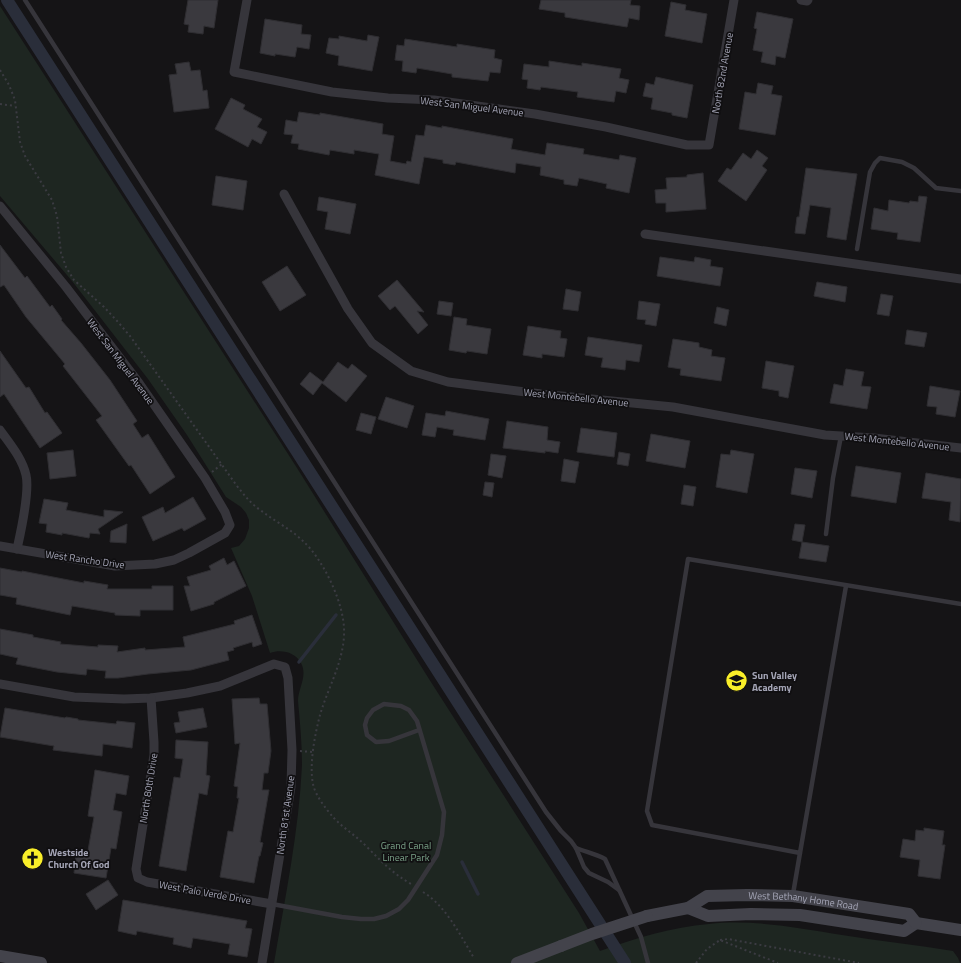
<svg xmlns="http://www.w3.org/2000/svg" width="961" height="963" font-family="'Titillium Web',sans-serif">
	<rect width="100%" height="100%" fill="#151416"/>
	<!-- green -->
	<path fill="#1e2621" d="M0 6 297 468 429 679 579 913 600 951C636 938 672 927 709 924 753 919 799 928 842 935 879 941 917 945 953 951L958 958 960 963H274C285 898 299 831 302 765 302 744 300 722 298 701 298 688 308 676 301 663 295 652 281 649 270 653L252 596 231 548 239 546 245 539 249 528V520L246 513 241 507 226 497 187 435 148 379 72 281 0 196Z"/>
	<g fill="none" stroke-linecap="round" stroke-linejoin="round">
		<!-- stream -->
		<g stroke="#2a2e3a" stroke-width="3.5">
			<polyline points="299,662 336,615"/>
			<polyline points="462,862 478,894"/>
		</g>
		<!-- canal -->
		<polyline stroke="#2a2e3a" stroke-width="12" points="7,0 625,963"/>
	</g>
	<!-- building -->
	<g fill="#3a393e" stroke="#2f2e32">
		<polygon points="188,0 218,0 214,28 204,26 203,34 188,32 189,25 184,24"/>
		<polygon points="541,0 631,0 630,5 640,6 639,20 629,18 627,27 565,17 565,13 539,9"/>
		<polygon points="671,2 686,5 685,10 707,14 702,43 665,36"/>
		<polygon points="757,12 793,19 785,58 776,56 775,65 761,62 763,52 753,50 757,29 754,28"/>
		<polygon points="265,19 302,25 301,34 311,35 309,49 297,47 295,57 275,54 275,56 260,53"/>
		<polygon points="368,35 379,37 372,71 338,65 339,56 326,53 329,38 339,39 339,36 367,41"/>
		<polygon points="405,39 457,47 457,44 495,50 494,58 502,60 500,73 490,72 488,81 452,77 452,74 417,68 416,73 402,71 403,61 395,60 397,45 404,46"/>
		<polygon points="549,61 582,66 582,63 621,69 619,78 629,80 626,93 616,91 614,102 577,97 578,92 541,87 540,90 527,88 528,80 522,79 524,64 549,67"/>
		<polygon points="189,62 191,71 200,70 203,91 207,90 209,108 174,112 169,75 177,74 175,64"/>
		<polygon points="656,77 693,85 687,118 672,115 672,113 651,109 653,98 643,96 646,83 654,85"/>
		<polygon points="758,83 773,86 771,94 782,96 775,135 739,129 745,92 756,94"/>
		<polygon points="231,98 245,105 243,109 262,119 257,127 267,132 261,144 252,139 248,147 215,129"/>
		<polygon points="299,112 320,115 320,113 383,124 382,134 394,136 390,161 406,164 407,161 411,162 416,135 424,136 426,125 442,128 442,126 513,139 511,149 545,155 547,143 584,149 583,154 619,160 620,155 636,158 629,193 606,188 607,184 579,178 577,186 564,184 564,180 540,175 541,167 516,163 515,173 456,162 455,165 443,163 443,160 424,157 419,184 375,175 379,154 354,150 354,154 330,150 329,155 298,149 299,144 291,143 293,135 284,134 286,120 297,122"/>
		<polygon points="757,150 768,158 762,166 767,170 746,201 718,181 727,168 731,170 743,153 751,159"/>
		<polygon points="806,168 857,174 846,240 827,237 831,208 810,205 805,234 795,233 797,217 799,217"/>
		<polygon points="703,173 706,209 666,212 666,203 656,203 655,190 667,189 666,178 687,177 687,175"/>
		<polygon points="216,176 247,181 243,210 212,205"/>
		<polygon points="919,196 927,197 920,242 897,239 898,233 871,229 874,208 888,211 889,200 909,203 910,201 918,202"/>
		<polygon points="319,197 356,204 350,234 325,229 328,212 317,210"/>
		<polygon points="0,245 25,278 27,276 50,307 52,305 62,319 61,320 81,343 110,380 137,421 133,424 142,438 148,434 175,477 150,494 131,465 129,466 96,420 102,416 63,366 65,364 26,317 4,285 0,287"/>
		<polygon points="660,257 694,262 695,257 711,260 710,266 723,268 720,286 657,276"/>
		<polygon points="287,266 306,295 280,311 262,282"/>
		<polygon points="397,280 424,312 417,311 428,325 418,334 395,306 390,310 378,296"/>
		<polygon points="817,282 847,287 845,302 814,296"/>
		<polygon points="566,289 581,292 578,311 563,309"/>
		<polygon points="881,294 893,296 889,316 877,314"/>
		<polygon points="439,301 453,303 451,316 437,314"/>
		<polygon points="639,301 660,304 656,326 645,324 646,320 637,319"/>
		<polygon points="717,307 729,310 726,326 714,323"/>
		<polygon points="454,317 467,319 466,325 491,329 487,354 467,351 466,353 449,350"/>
		<polygon points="528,326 561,331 560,338 567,339 564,357 542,354 542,358 523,355"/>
		<polygon points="907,330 927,333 924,347 905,344"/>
		<polygon points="588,337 642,345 639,362 626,360 625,370 601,367 603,358 585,355"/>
		<polygon points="673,339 699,343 699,347 712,350 711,356 725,358 721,381 680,375 681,369 668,367"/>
		<polygon points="0,351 26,388 29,387 45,413 47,412 62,433 40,448 4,394 0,397"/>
		<polygon points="766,361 794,366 788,398 779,396 779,391 762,388"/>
		<polygon points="338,362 348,369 352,364 367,376 346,402 322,383 313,395 300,384 310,372 323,382"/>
		<polygon points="846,369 864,372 861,386 871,387 867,409 830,403 834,384 843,386"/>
		<polygon points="930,386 960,391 955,417 936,414 937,407 927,406"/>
		<polygon points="386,397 414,406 407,428 378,419"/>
		<polygon points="446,411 489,419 485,440 453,435 454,430 437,427 435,437 422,435 426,413 445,416"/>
		<polygon points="361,413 376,417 371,434 356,430"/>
		<polygon points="507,421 548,427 547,440 560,442 558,453 545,451 545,453 503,448"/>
		<polygon points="581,428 617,433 614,457 577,452"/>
		<polygon points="651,434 690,441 685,468 646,461"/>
		<polygon points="73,450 76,476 50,479 47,453"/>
		<polygon points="731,450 754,454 747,493 716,487 721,454 730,455"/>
		<polygon points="619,452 630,454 628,466 617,464"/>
		<polygon points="491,454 506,456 502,478 488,475"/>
		<polygon points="564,459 579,462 575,483 561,481"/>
		<polygon points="856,466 901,473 896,503 851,496"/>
		<polygon points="795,468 817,471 812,498 791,494"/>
		<polygon points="926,473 961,479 960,522 949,520 951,502 922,498"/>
		<polygon points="485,482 494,483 492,497 483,495"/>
		<polygon points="684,485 696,487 693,506 681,504"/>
		<polygon points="193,497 206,519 184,531 182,528 153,541 142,517 163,507 165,513"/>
		<polygon points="44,499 68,503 66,510 104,517 104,510 123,512 98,529 100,534 90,533 89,538 62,533 62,535 46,532 47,524 39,523"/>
		<polygon points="127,524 126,543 110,542 111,531"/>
		<polygon points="795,524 805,525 802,542 829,546 826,562 799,558 802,542 792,540"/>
		<polygon points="224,558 227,565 234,561 246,586 214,602 214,604 191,611 184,586 190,586 187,577 211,570 209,566"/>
		<polygon points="0,568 22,572 22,571 84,583 84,581 108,585 107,589 152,589 152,586 173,586 173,610 140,610 140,616 115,615 115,613 72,606 70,615 16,604 17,598 0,595"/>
		<polygon points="252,615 262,644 253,647 252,642 233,648 234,650 227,652 229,660 191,670 148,674 118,678 105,678 106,671 87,669 86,675 57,672 16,664 18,658 0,654 0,629 33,635 33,637 61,642 60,644 98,647 98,645 118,646 117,652 145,648 145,650 185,647 183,637 235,624 234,621"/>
		<polygon points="259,698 260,704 267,704 271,751 268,773 264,773 262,790 269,790 260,842 263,843 260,856 259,856 254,883 220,877 228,831 233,832 239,798 237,798 238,787 234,786 240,743 235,744 232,699"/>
		<polygon points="5,708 65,718 66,717 78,719 78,720 116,724 117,721 135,723 132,748 103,744 102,756 53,750 54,746 0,737"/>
		<polygon points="203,708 207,727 176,733 174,723 180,722 178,712"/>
		<polygon points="176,740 208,742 206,775 210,776 207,795 199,793 186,871 159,866 174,777 180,778 183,759 175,758"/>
		<polygon points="95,770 129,776 126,795 116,793 113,810 122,812 116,849 111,848 106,878 74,873 76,854 87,856 94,817 88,816"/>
		<polygon points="924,828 944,831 942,845 945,845 940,879 918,876 920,860 900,857 903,839 915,841 916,830 924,831"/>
		<polygon points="108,880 118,895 96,910 86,894"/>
		<polygon points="123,900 247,921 245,928 252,929 247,957 228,954 230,944 193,938 191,948 173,944 174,938 137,931 136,935 118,931"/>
	</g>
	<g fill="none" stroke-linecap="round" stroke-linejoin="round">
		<!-- path -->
		<g stroke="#3b3b42" stroke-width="2" stroke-dasharray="2 3" stroke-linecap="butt">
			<path d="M0 70 9 85 15 100 20 142 25 156 52 200 57 216 61 253 66 267 74 280 104 307 118 322 130 336 237 486C245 496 252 505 263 512 276 522 292 530 304 542 322 559 339 594 343 619 349 653 329 684 320 715 315 734 309 764 313 784 315 795 326 809 333 817 343 828 355 835 365 845 380 860 392 873 411 884"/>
			<polyline points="0,104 15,106"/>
			<polyline points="212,472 222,464"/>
			<polyline points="300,751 313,752"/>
			<path d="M423 892C446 906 460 935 474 958"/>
			<polyline points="720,940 728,939 859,963"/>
			<polyline points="696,963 707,949 720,940 778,963"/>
		</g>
		<!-- lane -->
		<g stroke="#36353b" stroke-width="4.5">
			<polyline points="25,0 546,812 561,831 571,841 576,848 584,867 589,873 608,882 619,890"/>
			<polyline points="857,249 870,172 875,163 880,158 902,162 914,168 936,188 961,191"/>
			<polyline points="826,534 833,478 841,436"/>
			<polyline points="846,586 800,853 652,825 647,811 688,559 961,604"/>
			<path d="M576 848C586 852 596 854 605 859L641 937 648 963"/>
			<polyline points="793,894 800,853"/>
			<polyline points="272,904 342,917 361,919 374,919 386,916 399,909 408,900 437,855 442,835 444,812 417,721 409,710 401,706 384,704 373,710 367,718 365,725 367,735 376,742 389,741 419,730"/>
		</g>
		<!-- street -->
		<g stroke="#36353b" stroke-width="9">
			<polyline points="247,0 234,72 332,92 388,98 434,100 535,114 606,127 687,145 709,145 734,0"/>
			<polyline points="801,0 807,1 808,0"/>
			<polyline points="284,194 348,309 372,343 411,371 448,382 541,394 673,407 825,435 874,438 961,448"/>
			<polyline points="0,206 66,287 139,383 205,478 225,512 230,525 225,533 189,553 174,560 155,564 115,566 0,546"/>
			<polyline points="645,234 961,279"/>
			<path d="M0 430C10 444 22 458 26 475 30 492 21 531 17 549"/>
			<polyline points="0,684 74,697 124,699 151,698 187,693 220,686 274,664 285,667 288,678 292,750 291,787 262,963"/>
			<polyline points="151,698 154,742 154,755 136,869 138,878 147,882 272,904"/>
		</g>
		<!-- secondary -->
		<g stroke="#43434b" stroke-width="12">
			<polyline points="688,908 708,916 751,914 800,915 904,931 916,923 961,930"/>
			<path id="s1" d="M647 916 688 908 707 896 747 895 793 896 909 914 916 923"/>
			<polyline points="0,956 41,963"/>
			<polyline points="517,963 561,946"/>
		</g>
		<!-- secondary-bridge -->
		<polyline stroke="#43434b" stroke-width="12" points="561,946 592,934 647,916"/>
	</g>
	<!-- icons -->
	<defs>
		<symbol id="school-disc" viewBox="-11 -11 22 22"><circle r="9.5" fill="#f9ee29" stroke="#100f11"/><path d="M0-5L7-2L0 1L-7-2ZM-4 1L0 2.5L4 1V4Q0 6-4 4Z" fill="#111"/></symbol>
		<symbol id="church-disc" viewBox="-11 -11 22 22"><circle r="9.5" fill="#f9ee29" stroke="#100f11"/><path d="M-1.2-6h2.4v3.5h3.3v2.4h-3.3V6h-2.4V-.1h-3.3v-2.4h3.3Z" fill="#111"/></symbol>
	</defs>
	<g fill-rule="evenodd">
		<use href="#school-disc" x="724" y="668" width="25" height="25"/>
		<use href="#church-disc" x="20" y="846" width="25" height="25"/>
	</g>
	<g text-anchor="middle" stroke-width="3.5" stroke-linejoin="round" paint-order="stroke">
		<!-- street labels -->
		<g font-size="10" fill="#a5a6b7" stroke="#100f11">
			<text transform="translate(722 73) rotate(-80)" y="4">North 82nd Avenue</text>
			<text transform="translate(472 106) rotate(7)" y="4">West San Miguel Avenue</text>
			<text transform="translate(121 361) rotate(53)" y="4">West San Miguel Avenue</text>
			<text transform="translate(576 397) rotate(6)" y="4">West Montebello Avenue</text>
			<text transform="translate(897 441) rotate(6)" y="4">West Montebello Avenue</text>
			<text transform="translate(85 559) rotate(8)" y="4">West Rancho Drive</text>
			<text transform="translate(148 788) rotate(-81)" y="4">North 80th Drive</text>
			<text transform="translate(285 815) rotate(-82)" y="4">North 81st Avenue</text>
			<text transform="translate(205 892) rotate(10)" y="4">West Palo Verde Drive</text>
			<text dy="4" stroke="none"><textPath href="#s1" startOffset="161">West Bethany Home Road</textPath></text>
		</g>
		<!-- poi labels -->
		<g font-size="10" font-weight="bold" fill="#a5a6b7" stroke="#100f11" text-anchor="start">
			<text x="752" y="679">Sun Valley<tspan x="752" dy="12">Academy</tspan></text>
			<text x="48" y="856">Westside<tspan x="48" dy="12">Church Of God</tspan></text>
		</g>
		<!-- park labels -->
		<g font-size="10" fill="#7ba389" stroke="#100f11">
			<text x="406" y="849">Grand Canal<tspan x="406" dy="12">Linear Park</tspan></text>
		</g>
	</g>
</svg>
